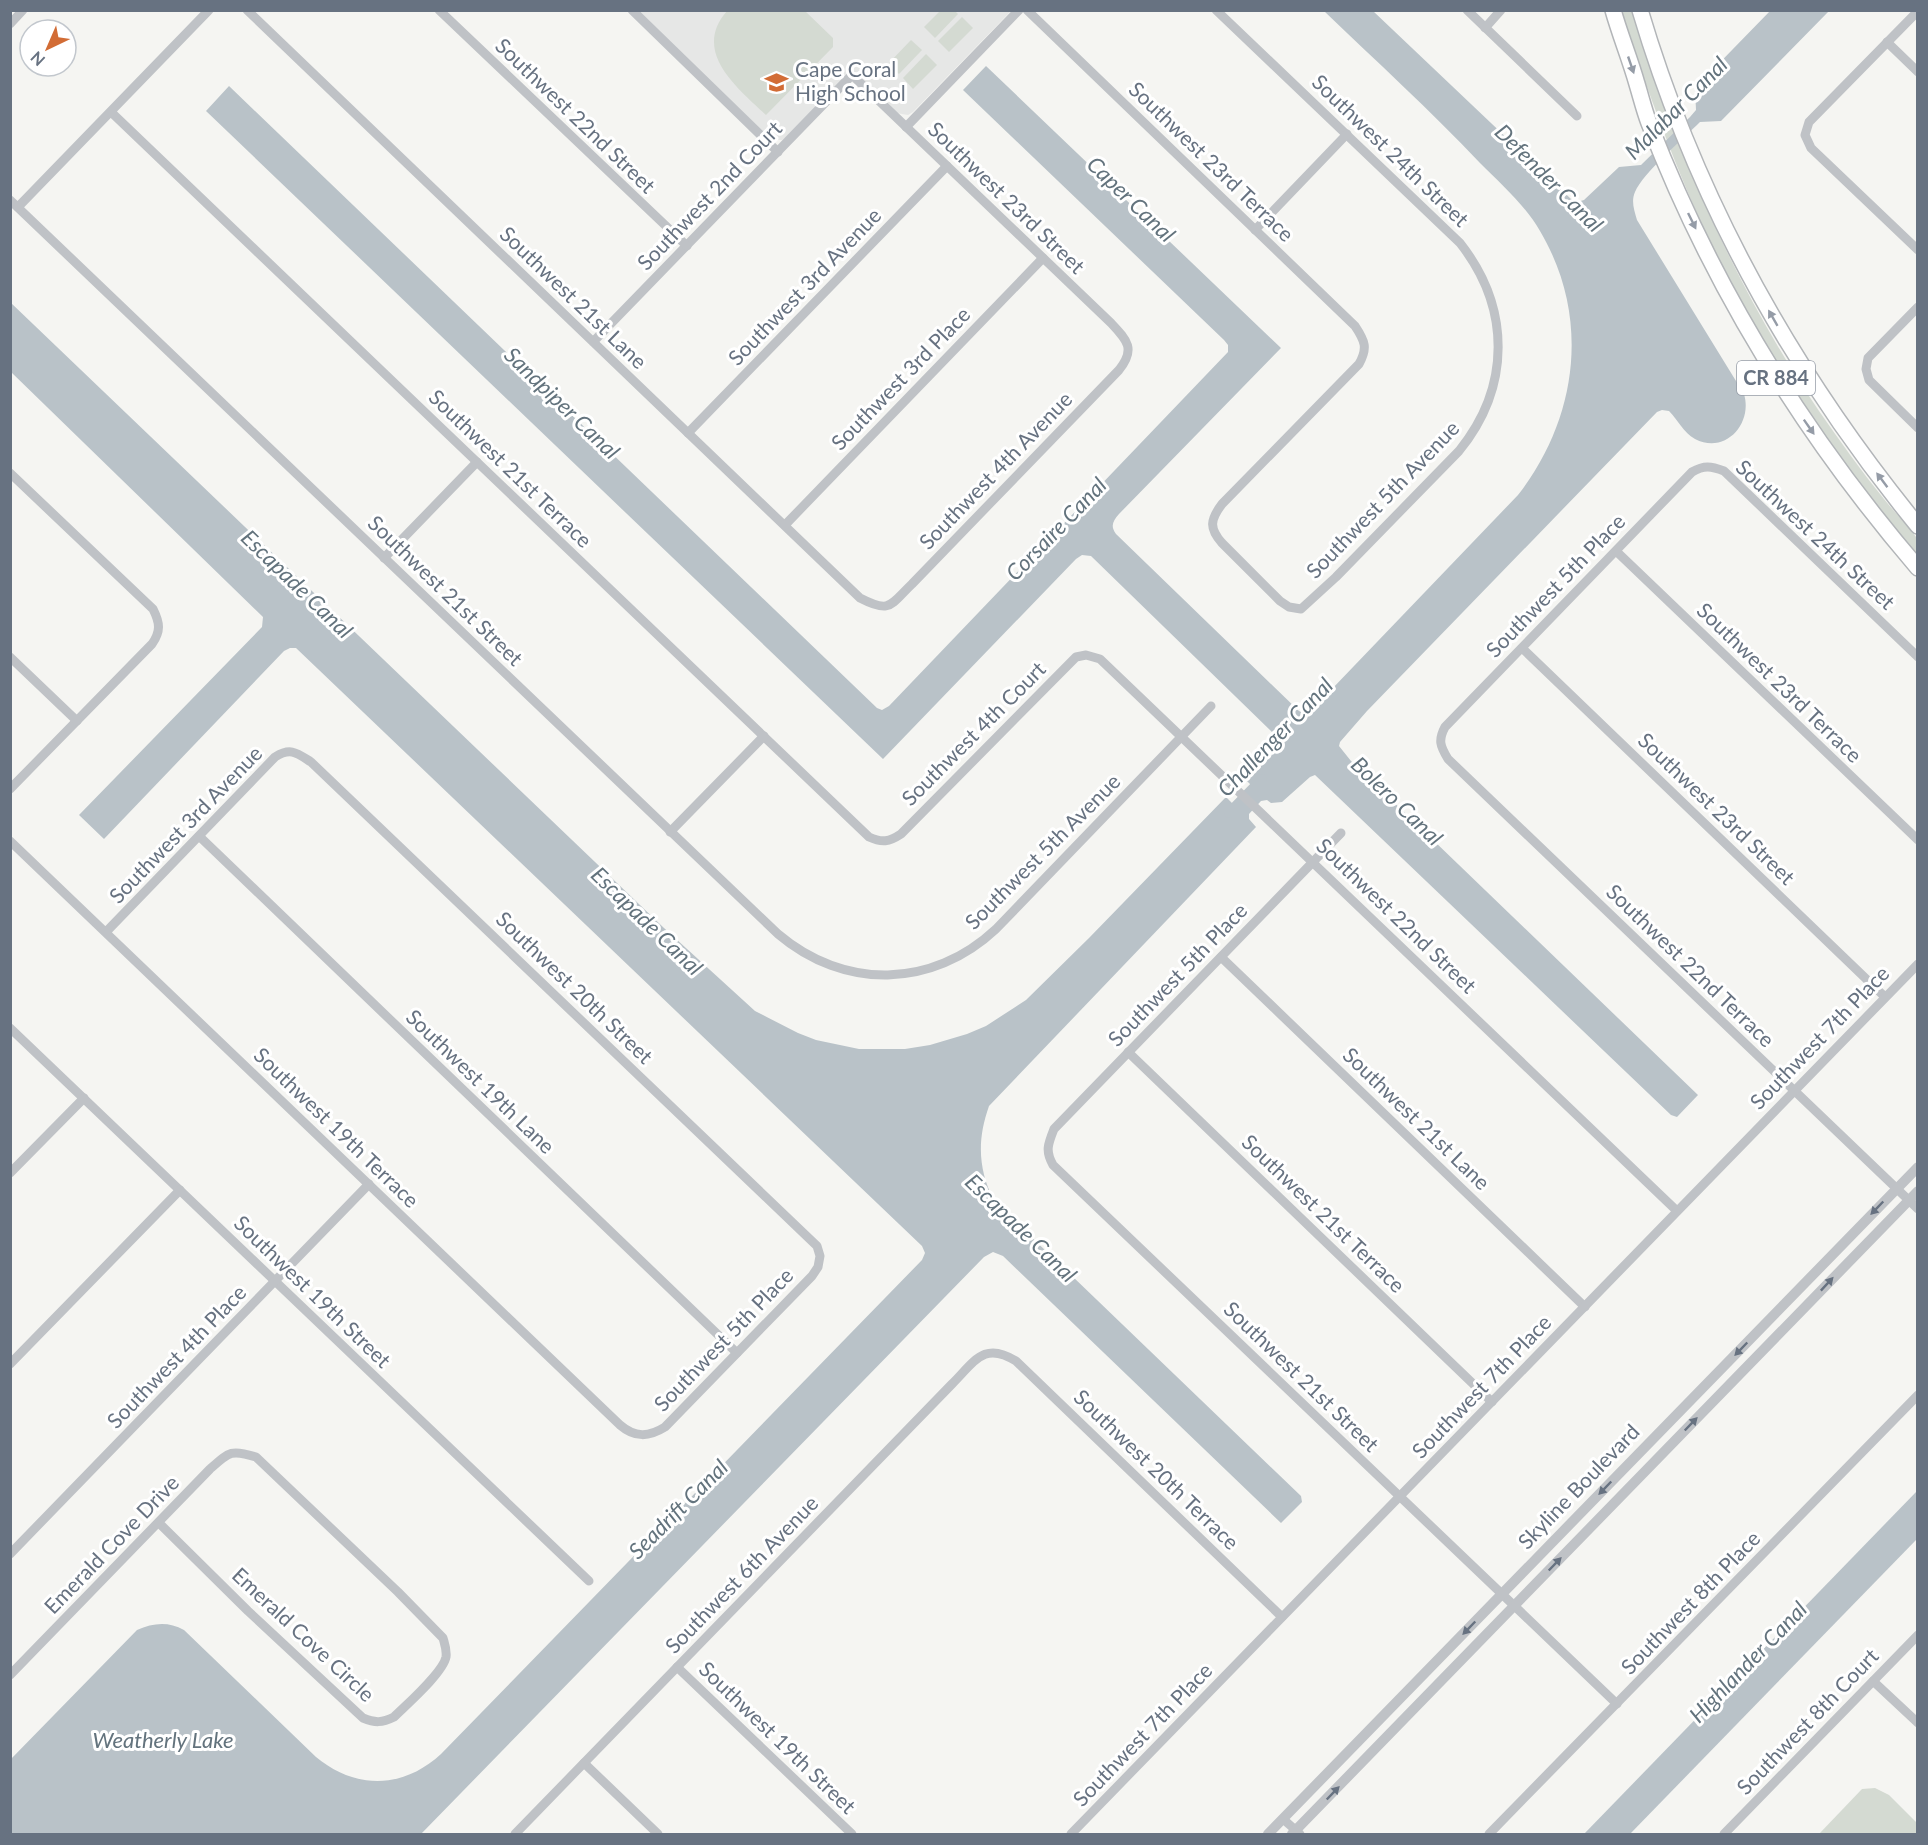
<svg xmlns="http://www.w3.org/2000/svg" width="1928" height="1845" font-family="Lato,sans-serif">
	<rect width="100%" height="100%" fill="#f5f5f2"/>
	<!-- built -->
	<polygon fill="#e6e7e6" points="637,11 1011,11 913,112 908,115 896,113 853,70 789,136 782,140 775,140 768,136"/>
	<!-- green -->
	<g fill="#d4dad2">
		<path d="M727 11H805L833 38V47L766 115C738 88 691 52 727 11Z"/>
		<polygon points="940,11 955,11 958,14 935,38 924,27"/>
		<path d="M1621 11H1632C1677 152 1735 288 1819 411 1840 441 1861 471 1884 499 1894 512 1907 524 1916 537 1919 542 1917 549 1917 555 1838 460 1767 360 1713 248 1676 171 1648 92 1621 11Z"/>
		<polygon points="962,17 973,28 949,52 938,41"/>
		<polygon points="911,40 922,50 899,74 888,64"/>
		<polygon points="926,54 937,65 913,89 903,78"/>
		<polygon points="1875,1788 1889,1795 1917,1823 1917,1834 1819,1834 1862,1789"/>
	</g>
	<!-- water -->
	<g fill="#b9c2c8">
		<path d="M1324 11H1373L1571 199 1577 202 1584 200 1619 167 1641 165 1690 117 1696 110 1695 88 1770 11H1829L1721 121 1700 122C1684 138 1643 173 1635 192 1631 201 1634 210 1637 220L1744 394C1753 424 1725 455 1695 439 1683 432 1678 420 1669 411L1662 410 1657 412 1367 711 1340 742 1339 746 1351 761 1698 1095 1677 1117 1671 1115 1315 775 1310 777 1282 802 1271 803 1267 800 1261 801 1249 814V819L1256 827 989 1106C977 1140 978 1169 994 1201L1301 1496 1302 1502 1281 1523 1003 1256 993 1252 984 1257 421 1834H11V1759L137 1630C153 1623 168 1621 184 1630L316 1757C356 1790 403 1789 441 1754L922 1260 925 1253 922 1246 296 648H290L284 651 104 839 79 815 262 627 263 617 11 372 10 302 664 928 755 1011 798 1033 816 1040 859 1049H905L930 1045 967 1034 986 1026 1026 1000 1089 938 1226 797 1233 804H1239L1251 792V785L1244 778 1273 748 1276 740 1273 733 1091 556 1082 555 1076 559 883 759 206 111 229 86 877 708 882 710 889 706 1228 352V345L1224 340 963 90 986 66 1281 348 1119 514C1113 521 1110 526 1116 534L1299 711 1307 715 1518 495C1578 418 1591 317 1540 231 1525 205 1501 184 1480 163 1430 110 1376 61 1324 11Z"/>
		<polygon points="1917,1491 1917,1539 1630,1834 1584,1834"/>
	</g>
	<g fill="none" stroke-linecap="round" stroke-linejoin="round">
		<!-- canal -->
		<polyline stroke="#b9c2c8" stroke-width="10" points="1229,813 1262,779"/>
		<defs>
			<g id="trunk">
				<path d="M1613 10C1620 35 1630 59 1637 84 1641 97 1644 110 1649 123 1712 286 1804 435 1918 568"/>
				<path d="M1640 10C1697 202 1792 372 1918 526"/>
			</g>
		</defs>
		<!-- trunk casing -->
		<use href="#trunk" stroke="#b2b5b8" stroke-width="18"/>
		<!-- minor -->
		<g stroke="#bfc2c6" stroke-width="9">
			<path d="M247 10 860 598C891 614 890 605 912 584L1119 370C1136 349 1127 340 1111 323L852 75 593 342"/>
			<polyline points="439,10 687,246"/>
			<polyline points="632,10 778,152"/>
			<path d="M1027 10 1355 326C1365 341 1368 348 1359 364L1222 504C1210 520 1209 528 1222 543L1280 601 1289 607 1301 609 1336 577 1459 451C1511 387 1511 308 1460 243L1216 10"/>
			<polyline points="1467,10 1577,116"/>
			<polyline points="1918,11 1809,122 1805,135 1811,148 1918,250"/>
			<polyline points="10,24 23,10"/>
			<polyline points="1485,28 1501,10"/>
			<polyline points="1887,42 1918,72"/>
			<path d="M111 112 869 837C882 843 889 842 901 834L1076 657 1086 655 1100 659 1677 1211"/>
			<polyline points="906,127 1019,10"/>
			<path d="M10 200 778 934C844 990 932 989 996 929L1211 706"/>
			<polyline points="18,207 209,10"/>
			<polyline points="1255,230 1347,134"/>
			<polyline points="1918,307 1868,358 1866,369 1869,380 1918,428"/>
			<polyline points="688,433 947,166"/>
			<path d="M10 473 153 609C160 623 161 631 152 644L10 789"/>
			<polyline points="785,525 1043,258"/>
			<polyline points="1616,551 1918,840"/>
			<polyline points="384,558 477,462"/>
			<polyline points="1522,648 1885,997"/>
			<polyline points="10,657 77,721"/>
			<path d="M1918 657 1724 471C1711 466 1704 465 1692 472L1445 727C1438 740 1440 746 1448 759L1918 1209"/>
			<polyline points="670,832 764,736"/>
			<path d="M1341 833 1054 1129C1048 1144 1045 1151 1053 1165L1617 1704"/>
			<polyline points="199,836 737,1353"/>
			<path d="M10 841 620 1425C635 1438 649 1437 665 1427L812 1276 818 1267 820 1256 817 1246 311 762C297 753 291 747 275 757L106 932"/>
			<polyline points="1221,957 1585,1307"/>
			<polyline points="10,1028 589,1581"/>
			<polyline points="1128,1052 1492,1402"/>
			<polyline points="10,1173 84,1098"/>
			<polyline points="10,1364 180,1190"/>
			<polyline points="10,1554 369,1184"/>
			<polyline points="677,1667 852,1834"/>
			<path d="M10 1675 210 1469C229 1452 231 1449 256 1457L398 1592 443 1638C445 1645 447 1650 446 1657 443 1673 406 1705 394 1717 382 1723 375 1723 363 1718L248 1611 159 1523"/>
			<polyline points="1873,1681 1918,1723"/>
			<polyline points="584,1763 658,1834"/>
			<polyline points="1283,1819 1300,1834"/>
			<path d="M515 1834 952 1384C975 1361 984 1341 1016 1361L1282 1617"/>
			<polyline points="1071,1834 1918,964"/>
			<polyline points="1489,1834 1918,1395"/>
			<polyline points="1724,1834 1918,1635"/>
		</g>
		<!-- tertiary -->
		<g stroke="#bfc2c6" stroke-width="10">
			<polyline points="1268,1834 1918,1167"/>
			<polyline points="1292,1834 1918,1191"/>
		</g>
		<!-- trunk -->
		<use href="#trunk" stroke="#fff" stroke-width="15"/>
	</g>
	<!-- one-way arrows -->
	<defs><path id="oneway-solid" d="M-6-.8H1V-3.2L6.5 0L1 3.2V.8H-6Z" transform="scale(1.5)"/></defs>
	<g fill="#959ca7">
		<use href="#oneway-solid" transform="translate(1631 65) rotate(71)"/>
		<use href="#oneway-solid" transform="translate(1692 221) rotate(64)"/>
		<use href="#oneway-solid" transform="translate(1773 318) rotate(-120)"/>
		<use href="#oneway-solid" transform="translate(1809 427) rotate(55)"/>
		<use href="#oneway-solid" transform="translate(1882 480) rotate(-127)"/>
	</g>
	<g fill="#677281">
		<use href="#oneway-solid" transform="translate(1877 1208) rotate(134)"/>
		<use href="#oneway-solid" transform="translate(1827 1284) rotate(-47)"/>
		<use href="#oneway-solid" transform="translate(1741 1349) rotate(134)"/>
		<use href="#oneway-solid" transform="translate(1691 1424) rotate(-46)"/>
		<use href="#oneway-solid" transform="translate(1605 1488) rotate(134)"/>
		<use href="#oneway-solid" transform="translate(1555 1564) rotate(-46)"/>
		<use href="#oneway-solid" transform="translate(1469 1628) rotate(134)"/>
		<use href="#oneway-solid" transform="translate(1333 1793) rotate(-46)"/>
	</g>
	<!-- icons -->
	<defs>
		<symbol id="school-bare" viewBox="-9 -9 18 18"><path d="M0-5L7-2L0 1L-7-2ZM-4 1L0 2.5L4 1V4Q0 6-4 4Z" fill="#d26c35" stroke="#fff" stroke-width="2.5" paint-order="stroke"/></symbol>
	</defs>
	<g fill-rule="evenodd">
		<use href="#school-bare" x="760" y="66" width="33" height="33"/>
	</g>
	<g text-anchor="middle" stroke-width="6" stroke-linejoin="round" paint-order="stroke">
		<!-- shield labels -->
		<rect fill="#fff" stroke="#959ca7" stroke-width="1.5" x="1737" y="361" width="78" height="34" rx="4.5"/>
		<g font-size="20" font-weight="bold" fill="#677281">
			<text x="1776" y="385">CR 884</text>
		</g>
		<!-- poi labels -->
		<g font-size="21" fill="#677281" stroke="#fff" text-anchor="start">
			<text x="795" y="77">Cape Coral<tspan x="795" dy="24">High School</tspan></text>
		</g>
		<!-- street labels -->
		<g font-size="21" fill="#677281" stroke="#fff">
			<text transform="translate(575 116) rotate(44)" y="7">Southwest 22nd Street</text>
			<text transform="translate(1390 151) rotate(44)" y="7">Southwest 24th Street</text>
			<text transform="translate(1211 162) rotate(44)" y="7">Southwest 23rd Terrace</text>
			<text transform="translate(710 196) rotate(-46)" y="7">Southwest 2nd Court</text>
			<text transform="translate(1006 198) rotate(44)" y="7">Southwest 23rd Street</text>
			<text transform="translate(805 287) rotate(-46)" y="7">Southwest 3rd Avenue</text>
			<text transform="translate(573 298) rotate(44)" y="7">Southwest 21st Lane</text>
			<text transform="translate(901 379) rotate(-46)" y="7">Southwest 3rd Place</text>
			<text transform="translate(510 469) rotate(44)" y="7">Southwest 21st Terrace</text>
			<text transform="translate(996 471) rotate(-46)" y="7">Southwest 4th Avenue</text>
			<text transform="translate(1383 500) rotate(-46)" y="7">Southwest 5th Avenue</text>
			<text transform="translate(1815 535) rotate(43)" y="7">Southwest 24th Street</text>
			<text transform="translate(1556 586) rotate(-46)" y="7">Southwest 5th Place</text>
			<text transform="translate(445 591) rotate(44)" y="7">Southwest 21st Street</text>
			<text transform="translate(1779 683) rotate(44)" y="7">Southwest 23rd Terrace</text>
			<text transform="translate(974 734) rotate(-45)" y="7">Southwest 4th Court</text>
			<text transform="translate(1716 809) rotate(44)" y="7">Southwest 23rd Street</text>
			<text transform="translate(186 825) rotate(-46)" y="7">Southwest 3rd Avenue</text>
			<text transform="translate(1043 852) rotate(-45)" y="7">Southwest 5th Avenue</text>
			<text transform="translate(1396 916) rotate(44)" y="7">Southwest 22nd Street</text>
			<text transform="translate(1690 966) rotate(44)" y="7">Southwest 22nd Terrace</text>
			<text transform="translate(1178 975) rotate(-46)" y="7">Southwest 5th Place</text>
			<text transform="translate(574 988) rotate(44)" y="7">Southwest 20th Street</text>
			<text transform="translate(1820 1038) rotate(-46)" y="7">Southwest 7th Place</text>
			<text transform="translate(480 1082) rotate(44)" y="7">Southwest 19th Lane</text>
			<text transform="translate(1416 1119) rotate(44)" y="7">Southwest 21st Lane</text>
			<text transform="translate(336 1128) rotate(44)" y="7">Southwest 19th Terrace</text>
			<text transform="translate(1323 1214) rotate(44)" y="7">Southwest 21st Terrace</text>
			<text transform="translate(312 1292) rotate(44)" y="7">Southwest 19th Street</text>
			<text transform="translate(724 1340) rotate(-46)" y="7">Southwest 5th Place</text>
			<text transform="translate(177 1357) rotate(-46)" y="7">Southwest 4th Place</text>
			<text transform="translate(1301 1377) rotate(44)" y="7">Southwest 21st Street</text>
			<text transform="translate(1482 1387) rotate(-46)" y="7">Southwest 7th Place</text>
			<text transform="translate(1156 1470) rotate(44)" y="7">Southwest 20th Terrace</text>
			<text transform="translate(1579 1487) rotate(-46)" y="7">Skyline Boulevard</text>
			<text transform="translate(112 1545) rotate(-46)" y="7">Emerald Cove Drive</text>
			<text transform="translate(742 1575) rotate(-46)" y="7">Southwest 6th Avenue</text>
			<text transform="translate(1691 1603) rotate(-46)" y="7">Southwest 8th Place</text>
			<text transform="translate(303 1635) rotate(43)" y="7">Emerald Cove Circle</text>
			<text transform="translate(1808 1722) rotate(-46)" y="7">Southwest 8th Court</text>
			<text transform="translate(1143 1735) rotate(-46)" y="7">Southwest 7th Place</text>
			<text transform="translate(777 1738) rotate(44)" y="7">Southwest 19th Street</text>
		</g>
		<!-- water labels -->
		<g font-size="22" font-style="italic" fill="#63737d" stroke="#fff">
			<text transform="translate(1676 108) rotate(-45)" y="8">Malabar Canal</text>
			<text transform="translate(1549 178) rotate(45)" y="8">Defender Canal</text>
			<text transform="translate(1131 199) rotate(44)" y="8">Caper Canal</text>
			<text transform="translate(562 403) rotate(44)" y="8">Sandpiper Canal</text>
			<text transform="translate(1056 529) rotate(-46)" y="8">Corsaire Canal</text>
			<text transform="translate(297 584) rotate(44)" y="8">Escapade Canal</text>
			<text transform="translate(1275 737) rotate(-46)" y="8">Challenger Canal</text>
			<text transform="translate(1397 801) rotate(44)" y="8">Bolero Canal</text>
			<text transform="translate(647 921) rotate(44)" y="8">Escapade Canal</text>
			<text transform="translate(1021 1228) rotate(44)" y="8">Escapade Canal</text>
			<text transform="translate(678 1509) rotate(-45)" y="8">Seadrift Canal</text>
			<text transform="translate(1748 1662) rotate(-46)" y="8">Highlander Canal</text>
			<text x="163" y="1748">Weatherly Lake</text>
		</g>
	</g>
	<!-- border -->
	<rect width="1928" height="1845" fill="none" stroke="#677281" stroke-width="24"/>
	<!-- north arrow -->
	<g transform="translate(48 48) rotate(224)"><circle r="28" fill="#ffffff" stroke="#c2c7cd" stroke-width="1.5"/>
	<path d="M0-4.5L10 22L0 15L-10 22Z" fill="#d26c35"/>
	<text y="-9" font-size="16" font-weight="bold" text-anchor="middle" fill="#677281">N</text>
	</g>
</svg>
